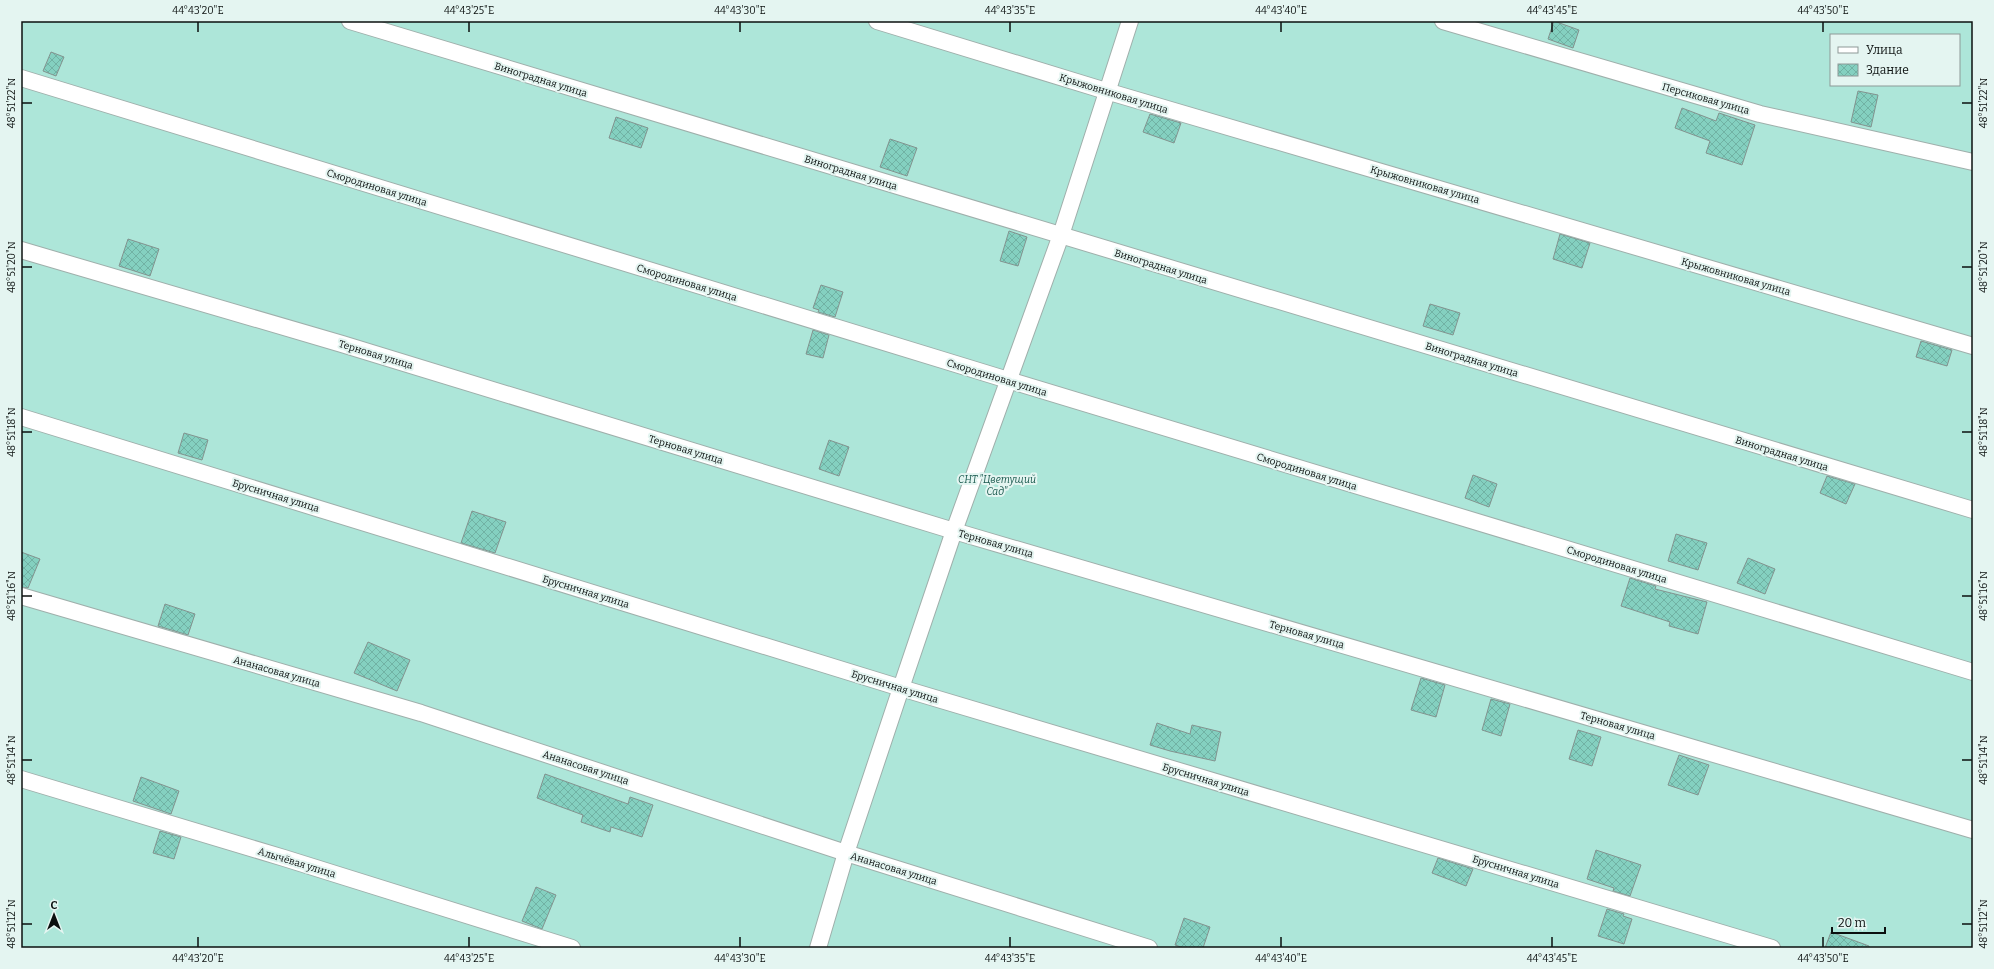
<svg xmlns="http://www.w3.org/2000/svg" width="1994" height="969" font-family="Bitter,serif">
	<defs>
		<pattern id="building-cross-hatch" width="8" height="8" patternUnits="userSpaceOnUse"><rect width="8" height="8" fill="#84d0c0"/><path d="M0 0l8 8M0 8l8-8" fill="none" stroke="#71b2a4"/></pattern>
	</defs>
	<rect width="100%" height="100%" fill="#e4f5f1"/>
	<!-- garden -->
	<path fill="#ade6d9" fill-rule="evenodd" d="M21 21H1973V948H21ZM1831 35H1959V85H1831Z"/>
	<!-- building -->
	<g fill="url(#building-cross-hatch)" stroke="#83938f">
		<polygon points="1554,21 1579,30 1573,48 1548,39"/>
		<polygon points="51,52 64,57 56,76 43,71"/>
		<polygon points="1858,91 1878,95 1871,127 1851,122"/>
		<polygon points="1682,108 1716,121 1719,113 1755,125 1742,165 1706,153 1710,141 1675,128"/>
		<polygon points="1150,114 1181,123 1174,143 1143,132"/>
		<polygon points="616,117 648,128 641,148 609,138"/>
		<polygon points="890,139 917,148 907,176 880,167"/>
		<polygon points="1009,231 1027,237 1018,266 1000,261"/>
		<polygon points="1560,234 1590,243 1582,268 1553,259"/>
		<polygon points="128,239 159,249 150,276 119,266"/>
		<polygon points="821,285 843,292 835,317 818,312 819,310 813,308"/>
		<polygon points="1430,304 1460,313 1453,335 1423,326"/>
		<polygon points="813,330 829,335 823,358 806,354"/>
		<polygon points="1921,341 1952,350 1947,366 1916,357"/>
		<polygon points="184,433 208,440 202,460 178,453"/>
		<polygon points="829,440 849,447 839,476 819,469"/>
		<polygon points="1473,475 1497,484 1489,507 1465,498"/>
		<polygon points="1827,476 1855,484 1846,504 1820,493"/>
		<polygon points="472,511 506,522 495,553 461,543"/>
		<polygon points="1676,534 1707,543 1698,570 1668,561"/>
		<polygon points="21,552 40,559 28,588 21,587"/>
		<polygon points="1748,558 1775,569 1765,594 1737,583"/>
		<polygon points="1630,578 1656,586 1655,589 1707,602 1698,634 1669,626 1670,622 1621,606"/>
		<polygon points="165,604 195,614 188,635 158,626"/>
		<polygon points="368,642 410,660 397,691 354,673"/>
		<polygon points="1421,678 1445,685 1436,717 1411,710"/>
		<polygon points="1491,699 1510,704 1501,736 1482,730"/>
		<polygon points="1157,723 1190,734 1192,725 1221,732 1215,761 1170,751 1150,745"/>
		<polygon points="1578,730 1601,737 1592,766 1569,759"/>
		<polygon points="1679,755 1709,765 1698,795 1668,785"/>
		<polygon points="545,774 628,804 630,797 653,805 642,837 611,827 610,832 581,822 583,815 537,798"/>
		<polygon points="141,777 179,791 171,814 133,801"/>
		<polygon points="160,831 181,837 174,859 153,853"/>
		<polygon points="1596,850 1641,865 1630,896 1613,891 1614,888 1587,879"/>
		<polygon points="1438,858 1473,869 1466,886 1432,873"/>
		<polygon points="536,887 556,895 542,929 522,921"/>
		<polygon points="1607,909 1624,914 1623,916 1632,919 1624,944 1598,936"/>
		<polygon points="1184,918 1210,927 1203,948 1184,948 1175,945"/>
		<polygon points="1831,932 1869,946 1869,948 1825,948"/>
	</g>
	<g fill="none" stroke-linecap="round" stroke-linejoin="round">
		<defs>
			<g id="minor">
				<polyline points="350,21 1973,510"/>
				<polyline points="877,21 1106,91 1973,346"/>
				<polyline points="1443,21 1760,114 1973,162"/>
				<polyline points="21,78 1008,380 1973,672"/>
				<polyline points="21,250 342,344 954,531 1973,830"/>
				<polyline points="21,417 901,688 1772,948"/>
				<polyline points="21,596 421,713 846,853 1149,948"/>
				<polyline points="21,779 284,858 572,948"/>
				<polyline points="818,948 846,853 901,688 954,531 1061,235 1130,21"/>
			</g>
		</defs>
		<!-- minor casing -->
		<use href="#minor" stroke="#9fafab" stroke-width="18"/>
		<!-- minor -->
		<use href="#minor" stroke="#fff" stroke-width="16"/>
	</g>
	<!-- ticks -->
	<path fill="none" stroke="#0b100f" stroke-width="1.5" d="M198 22V32M469 22V32M740 22V32M1010 22V32M1281 22V32M1552 22V32M1823 22V32M22 103H32M1962 103H1972M22 267H32M1962 267H1972M22 432H32M1962 432H1972M22 596H32M1962 596H1972M22 760H32M1962 760H1972M22 924H32M1962 924H1972M198 937V947M469 937V947M740 937V947M1010 937V947M1281 937V947M1552 937V947M1823 937V947"/>
	<g text-anchor="middle" stroke-width="4" stroke-linejoin="round" paint-order="stroke">
		<!-- street labels -->
		<g font-size="10" fill="#0b100f" stroke="#e4f5f1">
			<text transform="translate(541 79) rotate(17)" y="4">Виноградная улица</text>
			<text transform="translate(1114 93) rotate(17)" y="4">Крыжовниковая улица</text>
			<text transform="translate(1706 98) rotate(16)" y="4">Персиковая улица</text>
			<text transform="translate(851 172) rotate(17)" y="4">Виноградная улица</text>
			<text transform="translate(1425 184) rotate(16)" y="4">Крыжовниковая улица</text>
			<text transform="translate(377 187) rotate(17)" y="4">Смородиновая улица</text>
			<text transform="translate(1161 266) rotate(17)" y="4">Виноградная улица</text>
			<text transform="translate(1736 276) rotate(16)" y="4">Крыжовниковая улица</text>
			<text transform="translate(687 282) rotate(17)" y="4">Смородиновая улица</text>
			<text transform="translate(376 354) rotate(17)" y="4">Терновая улица</text>
			<text transform="translate(1472 359) rotate(17)" y="4">Виноградная улица</text>
			<text transform="translate(997 377) rotate(17)" y="4">Смородиновая улица</text>
			<text transform="translate(686 449) rotate(17)" y="4">Терновая улица</text>
			<text transform="translate(1782 453) rotate(17)" y="4">Виноградная улица</text>
			<text transform="translate(1307 471) rotate(17)" y="4">Смородиновая улица</text>
			<text transform="translate(276 495) rotate(17)" y="4">Брусничная улица</text>
			<text transform="translate(996 543) rotate(16)" y="4">Терновая улица</text>
			<text transform="translate(1617 564) rotate(17)" y="4">Смородиновая улица</text>
			<text transform="translate(586 591) rotate(17)" y="4">Брусничная улица</text>
			<text transform="translate(1307 634) rotate(16)" y="4">Терновая улица</text>
			<text transform="translate(277 671) rotate(16)" y="4">Ананасовая улица</text>
			<text transform="translate(895 686) rotate(17)" y="4">Брусничная улица</text>
			<text transform="translate(1618 725) rotate(16)" y="4">Терновая улица</text>
			<text transform="translate(586 767) rotate(18)" y="4">Ананасовая улица</text>
			<text transform="translate(1206 779) rotate(17)" y="4">Брусничная улица</text>
			<text transform="translate(297 862) rotate(17)" y="4">Алычёвая улица</text>
			<text transform="translate(894 868) rotate(17)" y="4">Ананасовая улица</text>
			<text transform="translate(1516 871) rotate(17)" y="4">Брусничная улица</text>
		</g>
		<!-- park labels -->
		<g font-size="10" font-style="italic" fill="#16564b" stroke="#e4f5f1">
			<text x="997" y="483">СНТ "Цветущий<tspan x="997" dy="12">Сад"</tspan></text>
		</g>
	</g>
	<!-- border -->
	<rect width="1994" height="969" fill="none" stroke="#e4f5f1" stroke-width="44"/>
	<!-- legend -->
	<rect x="1830" y="34" width="130" height="52" fill="#e4f5f1" stroke="#8d9997"/>
	<rect x="1838" y="47" width="20" height="6" fill="#ffffff" stroke="#8d9997"/>
	<text x="1866" y="54" font-size="12" fill="#0b100f">Улица</text>
	<rect x="1838" y="64" width="20" height="12" fill="url(#building-cross-hatch)" stroke="#8d9997"/>
	<text x="1866" y="74" font-size="12" fill="#0b100f">Здание</text>
	<!-- north arrow -->
	<g transform="translate(54 915)" stroke="#e4f5f1" stroke-width="3" paint-order="stroke">
	<path d="M0-3L7 15L0 10L-7 15Z" fill="#0b100f"/>
	<text y="-6" font-size="11" font-weight="bold" text-anchor="middle" fill="#0b100f">С</text>
	</g>
	<!-- scale -->
	<path d="M1832 927v6h53v-6" fill="none" stroke="#0b100f" stroke-width="2"/>
	<text x="1838" y="927" font-size="12" fill="#0b100f" stroke="#e4f5f1" stroke-width="3" paint-order="stroke">20 m</text>
	<rect x="22" y="22" width="1950" height="925" fill="none" stroke="#0b100f" stroke-width="1.5"/>
	<g font-size="10" text-anchor="middle" fill="#0b100f">
		<text x="198" y="14">44°43'20"E</text>
		<text x="469" y="14">44°43'25"E</text>
		<text x="740" y="14">44°43'30"E</text>
		<text x="1010" y="14">44°43'35"E</text>
		<text x="1281" y="14">44°43'40"E</text>
		<text x="1552" y="14">44°43'45"E</text>
		<text x="1823" y="14">44°43'50"E</text>
		<text transform="translate(11 103) rotate(-90)" y="4">48°51'22"N</text>
		<text transform="translate(1983 103) rotate(-90)" y="4">48°51'22"N</text>
		<text transform="translate(11 267) rotate(-90)" y="4">48°51'20"N</text>
		<text transform="translate(1983 267) rotate(-90)" y="4">48°51'20"N</text>
		<text transform="translate(11 432) rotate(-90)" y="4">48°51'18"N</text>
		<text transform="translate(1983 432) rotate(-90)" y="4">48°51'18"N</text>
		<text transform="translate(11 596) rotate(-90)" y="4">48°51'16"N</text>
		<text transform="translate(1983 596) rotate(-90)" y="4">48°51'16"N</text>
		<text transform="translate(11 760) rotate(-90)" y="4">48°51'14"N</text>
		<text transform="translate(1983 760) rotate(-90)" y="4">48°51'14"N</text>
		<text transform="translate(11 924) rotate(-90)" y="4">48°51'12"N</text>
		<text transform="translate(1983 924) rotate(-90)" y="4">48°51'12"N</text>
		<text x="198" y="962">44°43'20"E</text>
		<text x="469" y="962">44°43'25"E</text>
		<text x="740" y="962">44°43'30"E</text>
		<text x="1010" y="962">44°43'35"E</text>
		<text x="1281" y="962">44°43'40"E</text>
		<text x="1552" y="962">44°43'45"E</text>
		<text x="1823" y="962">44°43'50"E</text>
	</g>
</svg>
